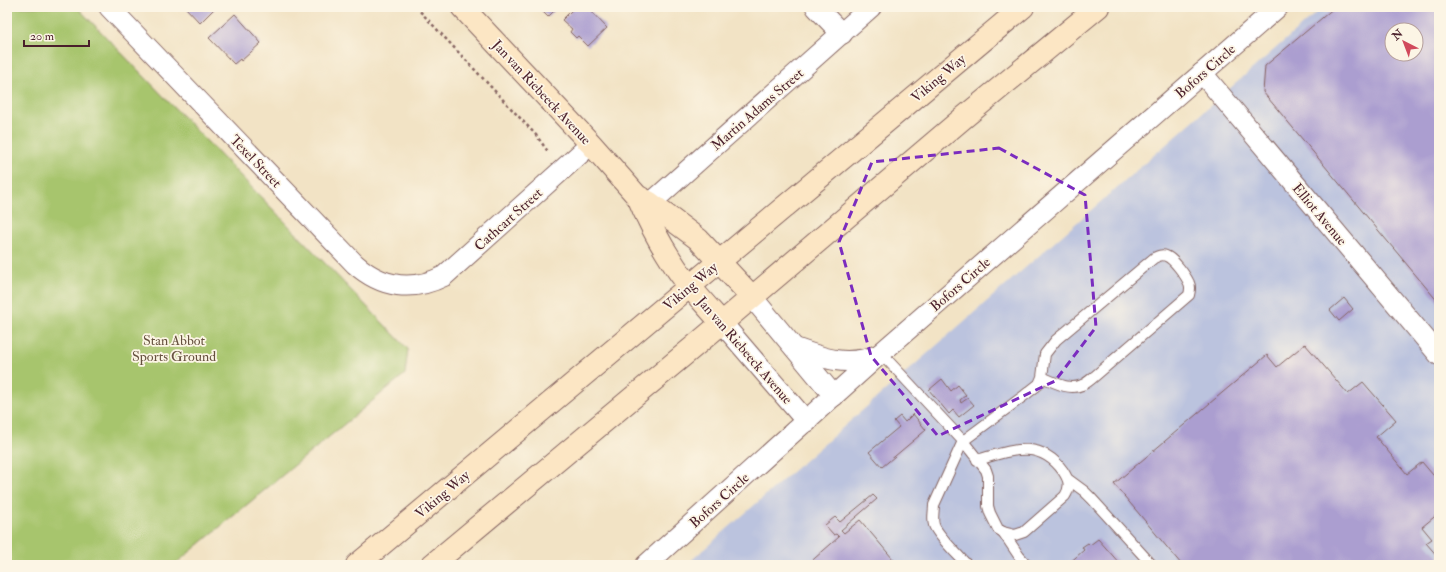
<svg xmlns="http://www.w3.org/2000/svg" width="1446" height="572" font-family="'IM FELL Double Pica',serif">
	<rect width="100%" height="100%" fill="#fcf5e5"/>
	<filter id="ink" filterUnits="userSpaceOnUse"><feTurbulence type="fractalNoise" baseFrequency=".025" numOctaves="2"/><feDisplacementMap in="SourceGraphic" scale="8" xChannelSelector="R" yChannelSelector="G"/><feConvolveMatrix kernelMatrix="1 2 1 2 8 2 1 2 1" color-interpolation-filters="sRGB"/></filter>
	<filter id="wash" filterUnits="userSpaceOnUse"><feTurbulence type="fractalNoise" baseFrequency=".012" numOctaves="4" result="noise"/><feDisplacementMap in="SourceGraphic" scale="16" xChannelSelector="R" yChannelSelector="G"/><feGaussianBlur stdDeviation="0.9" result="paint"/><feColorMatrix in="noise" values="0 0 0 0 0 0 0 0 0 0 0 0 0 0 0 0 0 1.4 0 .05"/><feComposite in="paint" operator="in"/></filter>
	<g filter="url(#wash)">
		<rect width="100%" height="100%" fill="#f2e3c5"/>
		<!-- industrial -->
		<path fill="#bbc3de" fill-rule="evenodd" d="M1323 7H1439V565H686ZM1392 30H1416V54H1392Z"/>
		<!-- green -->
		<polygon fill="#a7c56d" stroke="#78724c" points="7,7 77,7 408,349 405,374 174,565 7,565"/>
		<g id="blocks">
			<!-- building -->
			<g fill="#ab9ed0" fill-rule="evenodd">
				<polygon points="185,7 216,7 200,23"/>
				<polygon points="538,7 558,7 548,17"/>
				<polygon points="575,7 587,7 607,28 588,46 578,36 576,38 570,32 572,29 562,20"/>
				<path d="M1335 7H1439V303L1263 92 1265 66ZM1392 30H1416V54H1392Z"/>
				<polygon points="235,14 261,43 241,61 240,59 234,64 209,38"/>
				<polygon points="1344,298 1353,309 1339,321 1330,310"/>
				<polygon points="1305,344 1348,394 1363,382 1396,420 1376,437 1407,474 1422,462 1439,482 1439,513 1422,527 1432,539 1426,543 1439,558 1439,565 1182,565 1114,484 1267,355 1277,367"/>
				<polygon points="942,379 951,391 958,385 966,395 960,400 961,403 968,398 974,405 959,417 953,410 949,414 929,390"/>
				<polygon points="913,414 926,430 882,467 869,452 899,427 894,421 900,416 905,422"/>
				<polygon points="873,495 877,499 841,530 844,533 860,520 898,565 807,565 839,537 836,534 834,535 825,525 835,517 840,522"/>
				<polygon points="1098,539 1121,565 1067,565 1084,550 1082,547 1088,543 1090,545"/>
			</g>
		</g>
	</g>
	<g filter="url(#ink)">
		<use href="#blocks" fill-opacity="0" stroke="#856461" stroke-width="1"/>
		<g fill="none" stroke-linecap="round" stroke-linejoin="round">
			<defs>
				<g id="lane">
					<path d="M881 353 963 441 986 470 988 476V506L990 513 998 529 1003 532 1015 535 1024 532 1065 496C1071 486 1069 480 1063 471 1039 438 1010 451 977 460"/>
					<polyline points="1069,480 1084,491 1092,499 1152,565"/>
					<polyline points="1003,532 1019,556 1027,565"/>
					<path d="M967 565C959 556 937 535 934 525 932 519 934 511 934 505L963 441 1025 395 1039 384 1042 377 1045 354 1056 340 1154 258C1158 256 1162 254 1166 256 1173 258 1186 276 1189 283 1191 287 1190 291 1189 295L1095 376C1091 379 1087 383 1082 385 1069 391 1054 382 1042 377"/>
				</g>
				<g id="street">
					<path d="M109 7 355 264C382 288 412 292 444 276L591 144"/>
					<polyline points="816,7 842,34"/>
					<polyline points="1202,73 1439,355"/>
					<polyline points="643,210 871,7"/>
					<polyline points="752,297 834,396"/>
					<polyline points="722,323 807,422"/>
					<path d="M795 348C825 359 847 367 878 355"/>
					<polyline points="646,565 881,353 1278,7"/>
				</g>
				<g id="secondary">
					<polyline points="462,7 591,144 637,196 650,203 698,239 752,297"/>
					<path d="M638 197C647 218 658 240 671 260 685 283 704 303 722 323"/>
					<polyline points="357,565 1023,7"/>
					<polyline points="432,565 697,344 962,119 1098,7"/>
				</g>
			</defs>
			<!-- lane casing -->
			<use href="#lane" stroke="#856461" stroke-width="12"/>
			<!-- street casing -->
			<use href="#street" stroke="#856461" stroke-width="22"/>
			<!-- secondary casing -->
			<use href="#secondary" stroke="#856461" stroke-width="24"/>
			<!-- path -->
			<polyline stroke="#856461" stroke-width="2.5" stroke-dasharray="3 3" stroke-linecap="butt" points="416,7 536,135 549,153"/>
			<!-- lane -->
			<use href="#lane" stroke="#fff" stroke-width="10"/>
			<!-- street -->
			<use href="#street" stroke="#fff" stroke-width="20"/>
			<!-- secondary -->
			<use href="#secondary" stroke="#fce6c4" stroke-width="22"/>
		</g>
	</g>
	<!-- marked area -->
	<path fill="none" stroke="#7b2cbf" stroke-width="3" stroke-dasharray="8 5" stroke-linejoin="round" d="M999 148 1085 195 1096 327 1055 381 938 436 871 356 839 242 872 162Z"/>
	<g text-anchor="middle" stroke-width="3.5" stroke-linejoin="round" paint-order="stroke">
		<!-- street labels -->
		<g font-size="14" fill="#4a1f2b" stroke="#fcf5e5">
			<text transform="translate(1205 71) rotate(-41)" y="5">Bofors Circle</text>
			<text transform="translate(938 78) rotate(-40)" y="5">Viking Way</text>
			<text transform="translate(542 92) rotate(47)" y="5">Jan van Riebeeck Avenue</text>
			<text transform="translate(757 109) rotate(-41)" y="5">Martin Adams Street</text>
			<text transform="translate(256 161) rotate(46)" y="5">Texel Street</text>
			<text transform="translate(1320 214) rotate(50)" y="5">Elliot Avenue</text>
			<text transform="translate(508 219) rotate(-42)" y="5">Cathcart Street</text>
			<text transform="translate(960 284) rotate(-41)" y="5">Bofors Circle</text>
			<text transform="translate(690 286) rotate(-40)" y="5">Viking Way</text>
			<text transform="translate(745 350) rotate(49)" y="5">Jan van Riebeeck Avenue</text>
			<text transform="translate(442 494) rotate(-40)" y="5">Viking Way</text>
			<text transform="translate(719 500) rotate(-42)" y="5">Bofors Circle</text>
		</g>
		<!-- park labels -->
		<g font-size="14" fill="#66513f" stroke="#fcf5e5">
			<text x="174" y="345">Stan Abbot<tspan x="174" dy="16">Sports Ground</tspan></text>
		</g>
	</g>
	<!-- margin -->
	<rect width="1446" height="572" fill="none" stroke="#fcf5e5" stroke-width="24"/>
	<!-- north arrow -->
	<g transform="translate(1404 42) rotate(318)"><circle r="19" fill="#fcf5e5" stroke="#b59f9b"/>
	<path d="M0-3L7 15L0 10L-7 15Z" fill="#d1495b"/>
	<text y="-6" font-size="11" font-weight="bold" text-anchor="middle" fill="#4a1f2b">N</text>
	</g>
	<!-- scale -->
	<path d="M24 40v6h65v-6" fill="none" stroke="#4a1f2b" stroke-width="2"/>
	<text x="30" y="40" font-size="12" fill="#4a1f2b" stroke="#fcf5e5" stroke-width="3" paint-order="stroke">20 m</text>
</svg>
